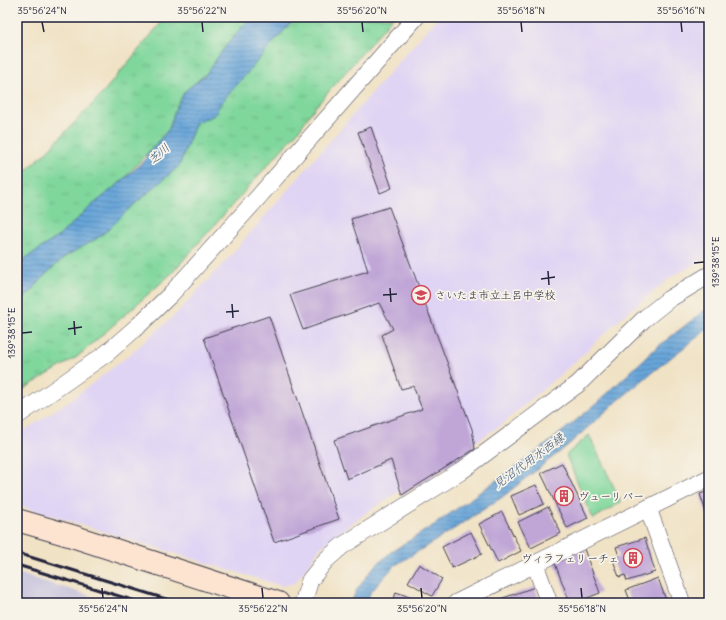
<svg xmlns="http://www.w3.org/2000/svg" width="726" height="620" font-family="Delius,'Klee One',sans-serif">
	<defs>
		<pattern id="grass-tufts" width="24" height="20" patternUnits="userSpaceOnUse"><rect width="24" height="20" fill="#80d79c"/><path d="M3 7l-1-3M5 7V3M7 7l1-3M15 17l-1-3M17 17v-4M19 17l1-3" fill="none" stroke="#6eb887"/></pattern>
		<pattern id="water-rules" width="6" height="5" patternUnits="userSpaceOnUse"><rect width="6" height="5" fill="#67a5d9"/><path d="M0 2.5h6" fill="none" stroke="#5486b1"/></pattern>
	</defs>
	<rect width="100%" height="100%" fill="#f7f3e8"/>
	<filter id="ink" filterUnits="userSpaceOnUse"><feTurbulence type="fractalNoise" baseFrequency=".025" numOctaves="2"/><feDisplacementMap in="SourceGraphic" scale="8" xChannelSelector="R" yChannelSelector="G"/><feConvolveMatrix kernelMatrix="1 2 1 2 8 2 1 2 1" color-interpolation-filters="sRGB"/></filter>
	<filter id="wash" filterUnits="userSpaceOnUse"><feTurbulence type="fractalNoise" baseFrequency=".012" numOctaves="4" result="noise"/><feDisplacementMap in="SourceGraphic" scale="16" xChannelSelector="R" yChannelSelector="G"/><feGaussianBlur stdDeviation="0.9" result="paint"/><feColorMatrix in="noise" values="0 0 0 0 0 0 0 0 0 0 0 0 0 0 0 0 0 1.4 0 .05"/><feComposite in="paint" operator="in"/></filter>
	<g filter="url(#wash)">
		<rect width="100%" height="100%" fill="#f0e2c5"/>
		<!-- built -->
		<polygon fill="#e0d4f4" points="438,17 709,17 709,257 674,275 623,316 579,358 500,426 363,515 320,548 295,583 282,586 17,505 17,436 72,399 127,357 174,316 225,262"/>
		<!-- industrial -->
		<polygon fill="#c4c0db" points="17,573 113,603 17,603"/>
		<!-- grass -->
		<g fill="url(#grass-tufts)" stroke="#517c6c">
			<polygon points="166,17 251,17 225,47 206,74 185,91 175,110 169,129 122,181 89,208 59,236 26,258 17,266 17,179 43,155 101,95"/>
			<polygon points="296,17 393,17 312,111 299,130 171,274 77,357 17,393 17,303 30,293 46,274 66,256 96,239 110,228 129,209 179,166 196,122 215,115 220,104"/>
		</g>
		<!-- park -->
		<polygon fill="#80d79c" stroke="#517c6c" points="589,435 621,502 593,519 566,455"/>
		<!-- water -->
		<g fill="url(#water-rules)" stroke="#44648a">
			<polygon points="251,17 296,17 220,104 215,115 196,122 179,166 129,209 110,228 96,239 66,256 46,274 30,293 17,303 17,266 26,258 59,236 89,208 122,181 147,158 146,156 169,129 175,110 185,91 206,74 225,47"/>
			<polygon points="709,307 709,328 655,370 614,404 567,446 501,498 440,538 394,566 370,593 367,603 351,603 356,591 372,569 391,552 434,525 547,444 596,404 656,348"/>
		</g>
		<g id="blocks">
			<!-- building -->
			<g fill="#c0a6d7">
				<polygon points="371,127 392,188 380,193 358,132"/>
				<polygon points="389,207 472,429 475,449 402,495 391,460 347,479 334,440 422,409 413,386 401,389 382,335 393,329 379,303 303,330 290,295 368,271 351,219"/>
				<polygon points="269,316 339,519 274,542 204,338"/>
				<polygon points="562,463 588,518 567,528 541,473"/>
				<polygon points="536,485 544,504 519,515 511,496"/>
				<polygon points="709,491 709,521 700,494"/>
				<polygon points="548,507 561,533 531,548 518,522"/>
				<polygon points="502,512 521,551 498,563 479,524"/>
				<polygon points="471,532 482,554 452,568 442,547"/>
				<polygon points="645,538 655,572 627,581 625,575 619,577 613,560 619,556 616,547"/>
				<polygon points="584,549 600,593 574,603 570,603 554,561"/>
				<polygon points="419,564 442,579 432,596 408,582"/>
				<polygon points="658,578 667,603 631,603 626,590"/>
				<polygon points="535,587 540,603 501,603 500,599"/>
				<polygon points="396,592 427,603 393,603"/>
			</g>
		</g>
	</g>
	<g filter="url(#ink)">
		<use href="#blocks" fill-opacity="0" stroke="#413f50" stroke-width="1"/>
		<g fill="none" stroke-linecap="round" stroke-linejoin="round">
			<defs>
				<g id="street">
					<polyline points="17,416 107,353 139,325 171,294 254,202 416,17"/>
					<polyline points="648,508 682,603"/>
					<polyline points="535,564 549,603"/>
					<polyline points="303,603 310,580 326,560 342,546 460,472 578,384 644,319 669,299 709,275"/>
					<polyline points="456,603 709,478"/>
				</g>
				<polyline id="secondary" points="17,520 72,536 278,603"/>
			</defs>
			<!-- street casing -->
			<use href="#street" stroke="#413f50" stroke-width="18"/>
			<!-- secondary casing -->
			<use href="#secondary" stroke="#413f50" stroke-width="24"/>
			<!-- street -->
			<use href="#street" stroke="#fff" stroke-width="17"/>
			<!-- secondary -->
			<use href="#secondary" stroke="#fde4d1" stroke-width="22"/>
			<!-- rail -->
			<g stroke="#22223b" stroke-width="3">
				<polyline points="17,553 179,603"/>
				<polyline points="17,565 142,603"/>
			</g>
		</g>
	</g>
	<!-- ticks -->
	<path fill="none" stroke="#22223b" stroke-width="1.5" d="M42 22 44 32M202 22 203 32M362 22 363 32M521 22 522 32M681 22 682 32M694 263 704 262M548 271 549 285M541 279 555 277M390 288 391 302M383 295 397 294M232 304 233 318M226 312 239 311M74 321 75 335M68 329 82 327M22 333 32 332M102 588 103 598M262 588 263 598M421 588 422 598M581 588 582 598"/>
	<!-- icons -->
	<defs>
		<symbol id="school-ring" viewBox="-11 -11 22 22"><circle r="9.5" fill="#f7f3e8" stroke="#d1495b" stroke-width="1.5"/><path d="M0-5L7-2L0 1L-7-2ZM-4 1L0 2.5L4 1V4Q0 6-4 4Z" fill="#d1495b"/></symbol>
		<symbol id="building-ring" viewBox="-11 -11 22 22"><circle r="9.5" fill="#f7f3e8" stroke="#d1495b" stroke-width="1.5"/><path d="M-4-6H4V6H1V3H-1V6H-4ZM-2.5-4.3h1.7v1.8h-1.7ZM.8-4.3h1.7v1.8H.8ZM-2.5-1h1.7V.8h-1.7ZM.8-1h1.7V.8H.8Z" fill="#d1495b"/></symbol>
	</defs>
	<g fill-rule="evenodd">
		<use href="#school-ring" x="410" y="284" width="22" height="22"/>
		<use href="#building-ring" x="553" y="485" width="22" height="22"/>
		<use href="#building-ring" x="622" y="547" width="22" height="22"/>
	</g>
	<g text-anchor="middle" stroke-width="3.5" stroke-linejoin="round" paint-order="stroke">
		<!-- poi labels -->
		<g font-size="11" fill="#22223b" stroke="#f7f3e8" text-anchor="start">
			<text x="435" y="299">さいたま市立土呂中学校</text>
			<text x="578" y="500">ヴューリバー</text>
			<text x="619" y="562" text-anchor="end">ヴィラフェリーチェ</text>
		</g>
		<!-- water labels -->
		<g font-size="12" font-style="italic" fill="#3e567a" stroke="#f7f3e8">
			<text transform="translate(159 154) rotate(-43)" y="4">芝川</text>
			<text transform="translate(529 461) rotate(-36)" y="4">見沼代用水西縁</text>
		</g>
	</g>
	<!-- margin -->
	<rect width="726" height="620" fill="none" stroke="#f7f3e8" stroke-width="44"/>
	<rect x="22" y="22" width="682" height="576" fill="none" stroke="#22223b" stroke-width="1.5"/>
	<g font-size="10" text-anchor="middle" fill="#22223b">
		<text x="42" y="14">35°56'24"N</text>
		<text x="202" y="14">35°56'22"N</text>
		<text x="362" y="14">35°56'20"N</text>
		<text x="521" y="14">35°56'18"N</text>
		<text x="681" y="14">35°56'16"N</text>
		<text transform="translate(715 262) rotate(-90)" y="4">139°38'15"E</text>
		<text transform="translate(11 333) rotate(-90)" y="4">139°38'15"E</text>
		<text x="103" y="612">35°56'24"N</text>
		<text x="263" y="612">35°56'22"N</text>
		<text x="422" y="612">35°56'20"N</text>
		<text x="582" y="612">35°56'18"N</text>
	</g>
</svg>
